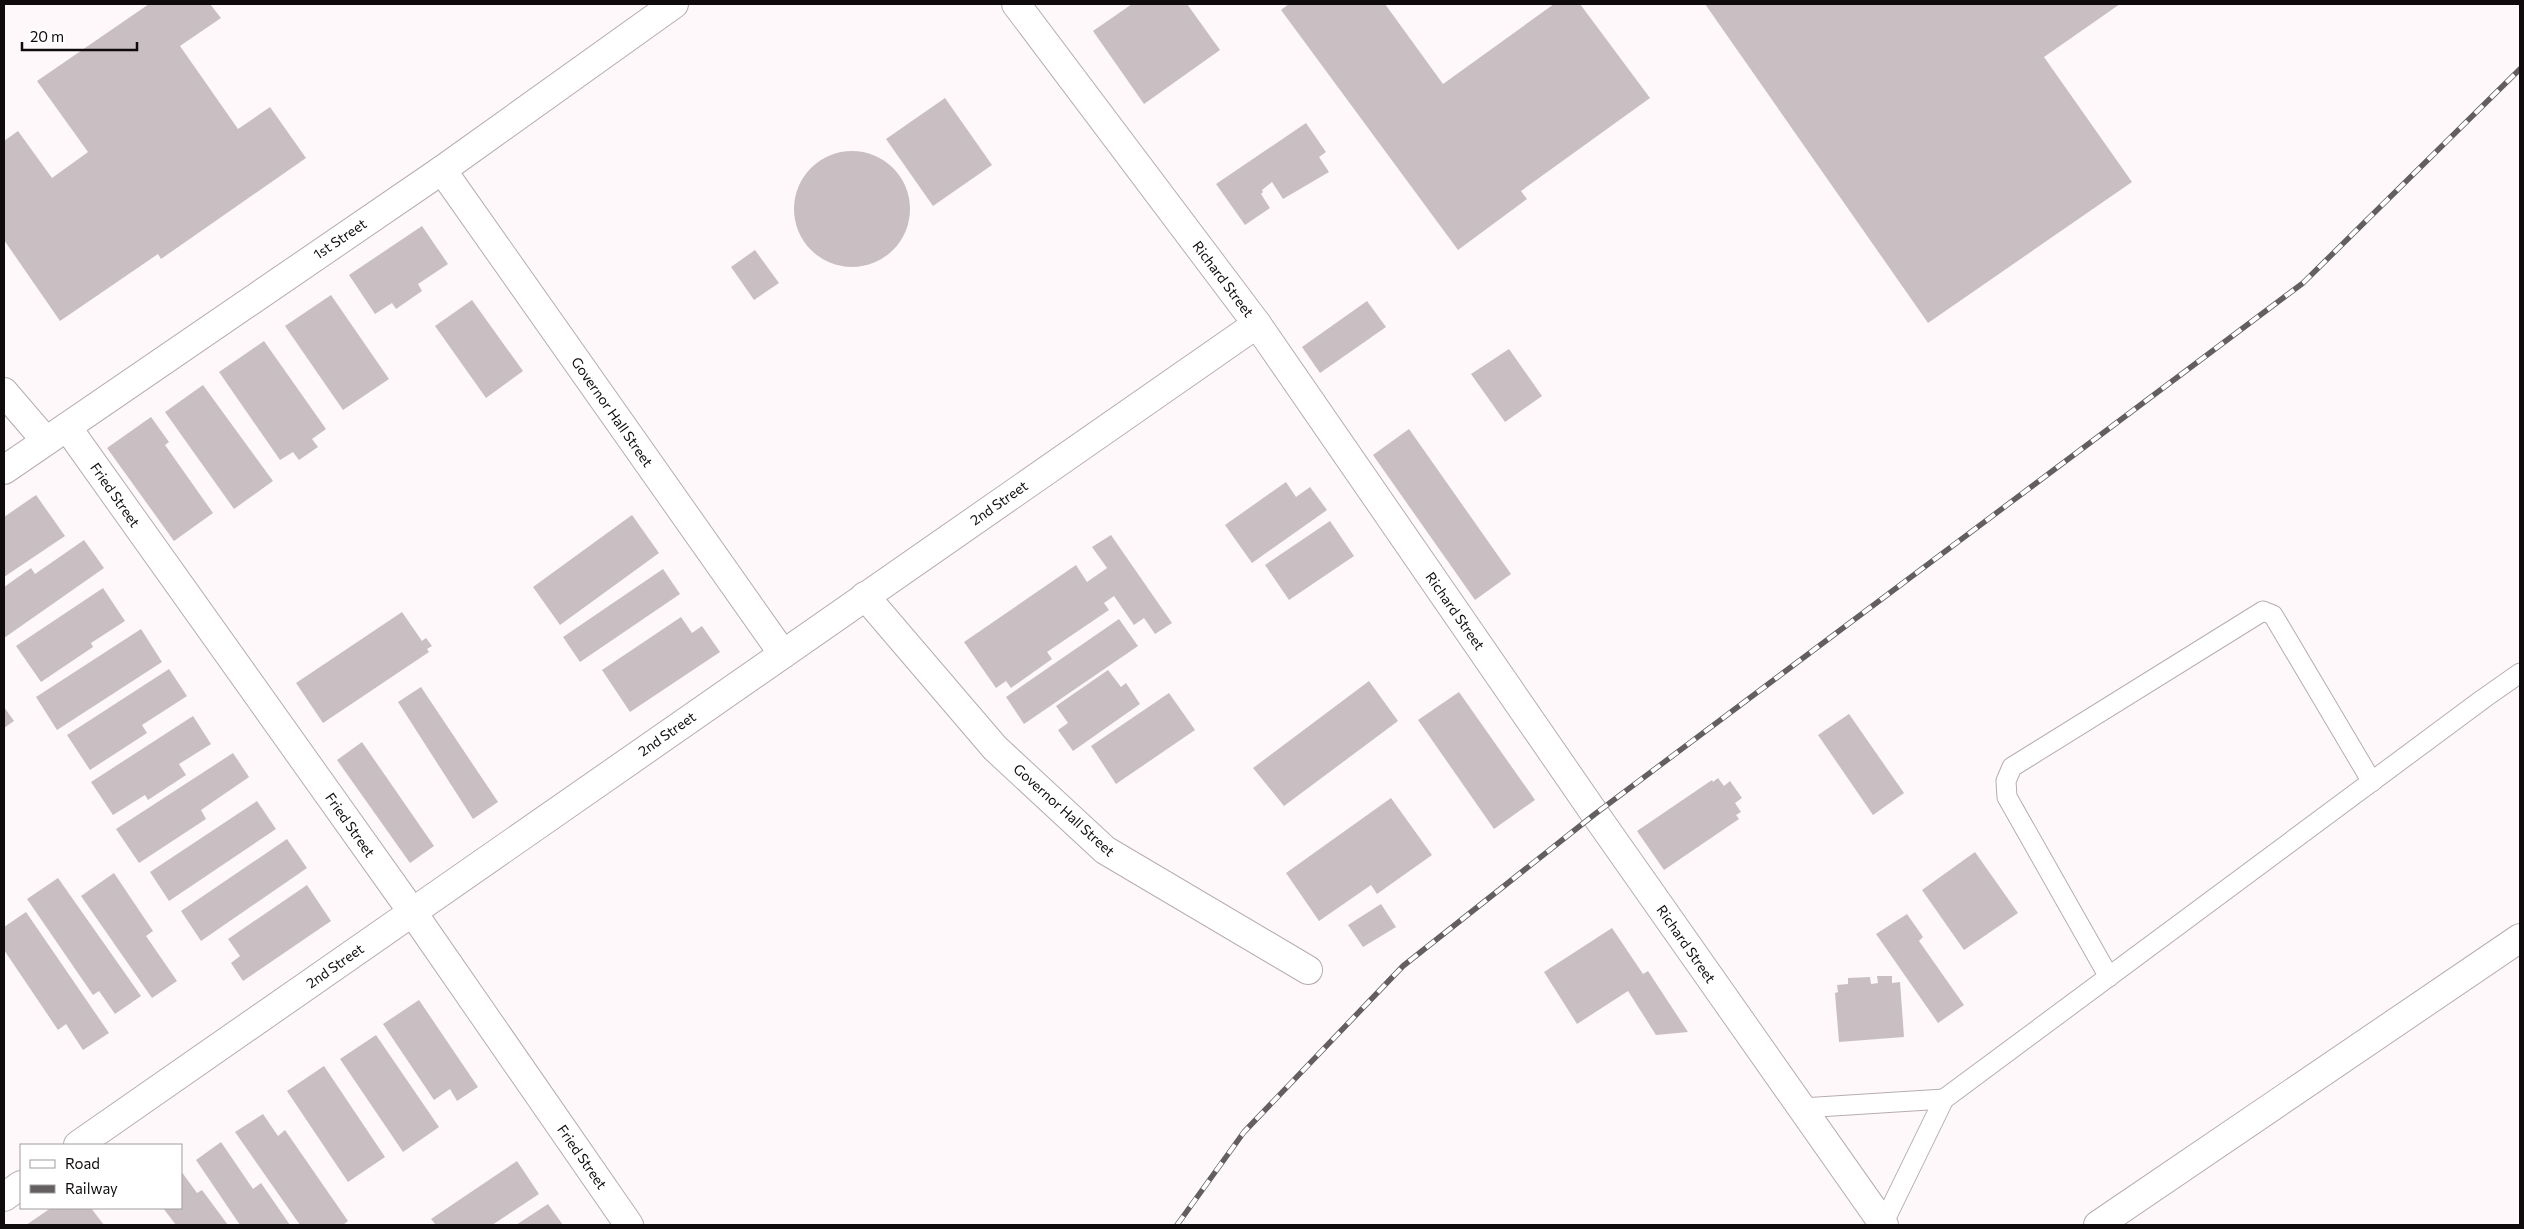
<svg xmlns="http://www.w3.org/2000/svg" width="2524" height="1229" font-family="Commissioner,sans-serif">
	<rect width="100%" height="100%" fill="#fef8fa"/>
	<!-- building -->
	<g fill="#c9bfc2">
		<polygon points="149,4 210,4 221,18 180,46 238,129 270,107 306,158 161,259 158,254 60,321 4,240 4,141 18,131 52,178 88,152 37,81"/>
		<polygon points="1132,4 1187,4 1220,50 1144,104 1093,31"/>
		<polygon points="1289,4 1385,4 1443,84 1554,4 1580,4 1650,98 1521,191 1527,199 1458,250 1281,10"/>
		<polygon points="1705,4 2120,4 2044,57 2132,182 1928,323"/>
		<polygon points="945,98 992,165 933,206 886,139"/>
		<polygon points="1306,123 1326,152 1319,157 1329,172 1283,199 1272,182 1262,190 1263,192 1261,194 1270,208 1245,225 1216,184"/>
		<circle cx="852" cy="209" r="58"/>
		<polygon points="422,226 448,264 418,284 422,291 396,309 392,303 375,314 349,275"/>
		<polygon points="755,250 779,283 754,300 731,267"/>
		<polygon points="331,295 389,379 343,410 285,326"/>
		<polygon points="472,300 523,371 486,398 435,326"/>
		<polygon points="1367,301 1386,327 1320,373 1302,347"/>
		<polygon points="264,341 326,429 312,439 318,447 299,460 293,452 280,460 219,372"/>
		<polygon points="1509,349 1542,396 1505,422 1471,374"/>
		<polygon points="203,385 273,481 234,509 165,412"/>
		<polygon points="151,417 169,442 165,445 213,513 174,541 107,448"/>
		<polygon points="1409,429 1511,574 1475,600 1373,455"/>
		<polygon points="1286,482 1296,497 1310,487 1327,510 1252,563 1225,525"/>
		<polygon points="36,495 65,536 4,577 4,517"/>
		<polygon points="632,515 659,553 560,625 533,587"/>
		<polygon points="1330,521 1354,556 1289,600 1265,565"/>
		<polygon points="1111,535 1172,623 1155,634 1144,618 1134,625 1114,596 1104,603 1109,610 1047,652 1052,659 1011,688 1006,681 996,688 964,642 1076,565 1087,582 1107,568 1092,547"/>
		<polygon points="84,540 104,568 4,638 4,587 31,568 35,574"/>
		<polygon points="663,569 680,594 580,662 563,637"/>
		<polygon points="103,588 125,621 91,643 93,647 41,682 16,646"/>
		<polygon points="402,612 422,641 426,638 432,646 427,649 429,652 323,723 296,683"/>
		<polygon points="681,617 692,633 702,626 720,652 630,712 602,670"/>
		<polygon points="1119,619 1138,646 1024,724 1006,697"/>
		<polygon points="141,629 162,662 57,730 36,697"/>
		<polygon points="169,669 187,696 142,725 147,733 90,770 67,735"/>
		<polygon points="1108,670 1121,687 1126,683 1140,704 1073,751 1058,730 1068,723 1056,706"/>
		<polygon points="1369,681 1398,721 1284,806 1253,768"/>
		<polygon points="421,687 498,802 473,819 398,702"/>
		<polygon points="1459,692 1535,800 1494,829 1418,720"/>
		<polygon points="1169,693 1195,730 1116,784 1091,746"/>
		<polygon points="4,707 14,721 4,728"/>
		<polygon points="1849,714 1904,793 1873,815 1818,735"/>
		<polygon points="193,716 211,744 179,764 186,775 148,800 145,795 113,815 91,782"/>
		<polygon points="362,742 434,846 410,863 337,760"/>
		<polygon points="233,753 249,777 201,810 206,819 139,863 116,829"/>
		<polygon points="1718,778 1724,786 1730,781 1742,798 1735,803 1741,812 1736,815 1739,819 1664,870 1637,831 1712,780 1713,782"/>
		<polygon points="1391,798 1432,855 1377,894 1371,885 1319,921 1286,873"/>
		<polygon points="257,801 276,829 169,901 150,872"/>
		<polygon points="287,839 307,868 201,941 181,911"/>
		<polygon points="1975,852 2018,913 1964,950 1922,890"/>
		<polygon points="114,873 153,931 146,936 177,981 152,998 81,896"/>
		<polygon points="58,878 141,996 115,1014 99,991 93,995 27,899"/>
		<polygon points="307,885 331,921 243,981 231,963 240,956 228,939"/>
		<polygon points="1381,904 1396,927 1363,947 1348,925"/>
		<polygon points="26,912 109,1033 83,1050 66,1024 58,1030 4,950 4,927"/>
		<polygon points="1907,914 1923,937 1919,941 1964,1005 1938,1023 1876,934"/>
		<polygon points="1612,928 1643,974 1648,971 1688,1032 1656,1035 1628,991 1577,1024 1544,972"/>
		<polygon points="1877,976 1892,976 1892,983 1900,982 1904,1037 1839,1042 1835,993 1838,992 1837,985 1848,984 1848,978 1870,977 1871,984 1878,983"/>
		<polygon points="419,1000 478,1087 457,1101 450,1089 434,1100 383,1024"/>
		<polygon points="376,1035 439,1127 403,1152 340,1059"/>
		<polygon points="324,1066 385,1157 348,1182 287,1091"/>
		<polygon points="263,1114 278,1136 285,1130 348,1221 343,1225 300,1225 235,1132"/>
		<polygon points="221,1142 253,1189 261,1183 290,1225 240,1225 196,1160"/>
		<polygon points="517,1161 539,1194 492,1225 436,1225 431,1219"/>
		<polygon points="181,1171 197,1193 202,1190 228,1225 176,1225 163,1208 181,1208"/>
		<polygon points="548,1204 563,1225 516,1225"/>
		<polygon points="51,1208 91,1208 104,1225 26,1225"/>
	</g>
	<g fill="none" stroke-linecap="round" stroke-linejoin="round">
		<defs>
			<g id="lane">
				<polyline points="2109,977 2007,797 2006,781 2012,767 2263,611 2273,615 2372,782"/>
				<polyline points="1802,1108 1944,1099"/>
				<polyline points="1883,1224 1944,1099 2483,699 2520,673"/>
			</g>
			<g id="street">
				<polyline points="1016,4 1257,324 1595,814 1884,1225"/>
				<polyline points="442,170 783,654"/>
				<polyline points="4,392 46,441"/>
				<polyline points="67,427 413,913 629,1225"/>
				<polyline points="4,470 442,170 674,4"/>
				<polyline points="865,596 995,748 1105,850 1308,970"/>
				<polyline points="78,1145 1257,324"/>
				<polyline points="4,1197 21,1185"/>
				<polyline points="2098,1225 2520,938"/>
			</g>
		</defs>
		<!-- lane casing -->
		<use href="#lane" stroke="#b7adb1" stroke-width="21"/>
		<!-- street casing -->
		<use href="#street" stroke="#b7adb1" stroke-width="30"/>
		<!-- lane -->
		<use href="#lane" stroke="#fff" stroke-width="19"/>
		<!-- street -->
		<use href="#street" stroke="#fff" stroke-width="28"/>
		<defs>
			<polyline id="rail" points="1177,1225 1244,1132 1403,966 1595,814 2303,283 2520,69"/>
		</defs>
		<!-- rail casing -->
		<use href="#rail" stroke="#635f61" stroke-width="5.5"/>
		<!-- rail -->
		<use href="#rail" stroke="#fff" stroke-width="4" stroke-dasharray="11" stroke-linecap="butt"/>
	</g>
	<g text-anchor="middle" stroke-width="4" stroke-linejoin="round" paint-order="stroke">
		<!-- street labels -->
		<g font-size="14" fill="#0f0b0d" stroke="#fff">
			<text transform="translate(340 239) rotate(-34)" y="5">1st Street</text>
			<text transform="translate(1223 279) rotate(53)" y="5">Richard Street</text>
			<text transform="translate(612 412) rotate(55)" y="5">Governor Hall Street</text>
			<text transform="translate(115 495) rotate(55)" y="5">Fried Street</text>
			<text transform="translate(999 503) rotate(-35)" y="5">2nd Street</text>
			<text transform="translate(1455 611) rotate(55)" y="5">Richard Street</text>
			<text transform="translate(667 734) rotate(-35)" y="5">2nd Street</text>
			<text transform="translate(1064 810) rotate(42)" y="5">Governor Hall Street</text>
			<text transform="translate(350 825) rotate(55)" y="5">Fried Street</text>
			<text transform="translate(1686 944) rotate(55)" y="5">Richard Street</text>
			<text transform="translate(335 966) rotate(-35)" y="5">2nd Street</text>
			<text transform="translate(582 1157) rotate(55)" y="5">Fried Street</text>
		</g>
	</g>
	<!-- border -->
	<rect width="2524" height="1229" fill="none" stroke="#0f0b0d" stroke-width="10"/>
	<!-- legend -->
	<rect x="20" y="1144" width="162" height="65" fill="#ffffff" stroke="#9f9d9e"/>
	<rect x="30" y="1160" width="25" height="8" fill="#ffffff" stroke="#9f9d9e"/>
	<text x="65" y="1169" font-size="15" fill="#0f0b0d">Road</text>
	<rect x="30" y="1185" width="25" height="8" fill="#635f61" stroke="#9f9d9e"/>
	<text x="65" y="1194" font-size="15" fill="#0f0b0d">Railway</text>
	<!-- scale -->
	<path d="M22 42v8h115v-8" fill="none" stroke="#0f0b0d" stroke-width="2.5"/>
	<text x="30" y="42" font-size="15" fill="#0f0b0d" stroke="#ffffff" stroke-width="4" paint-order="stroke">20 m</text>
</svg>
